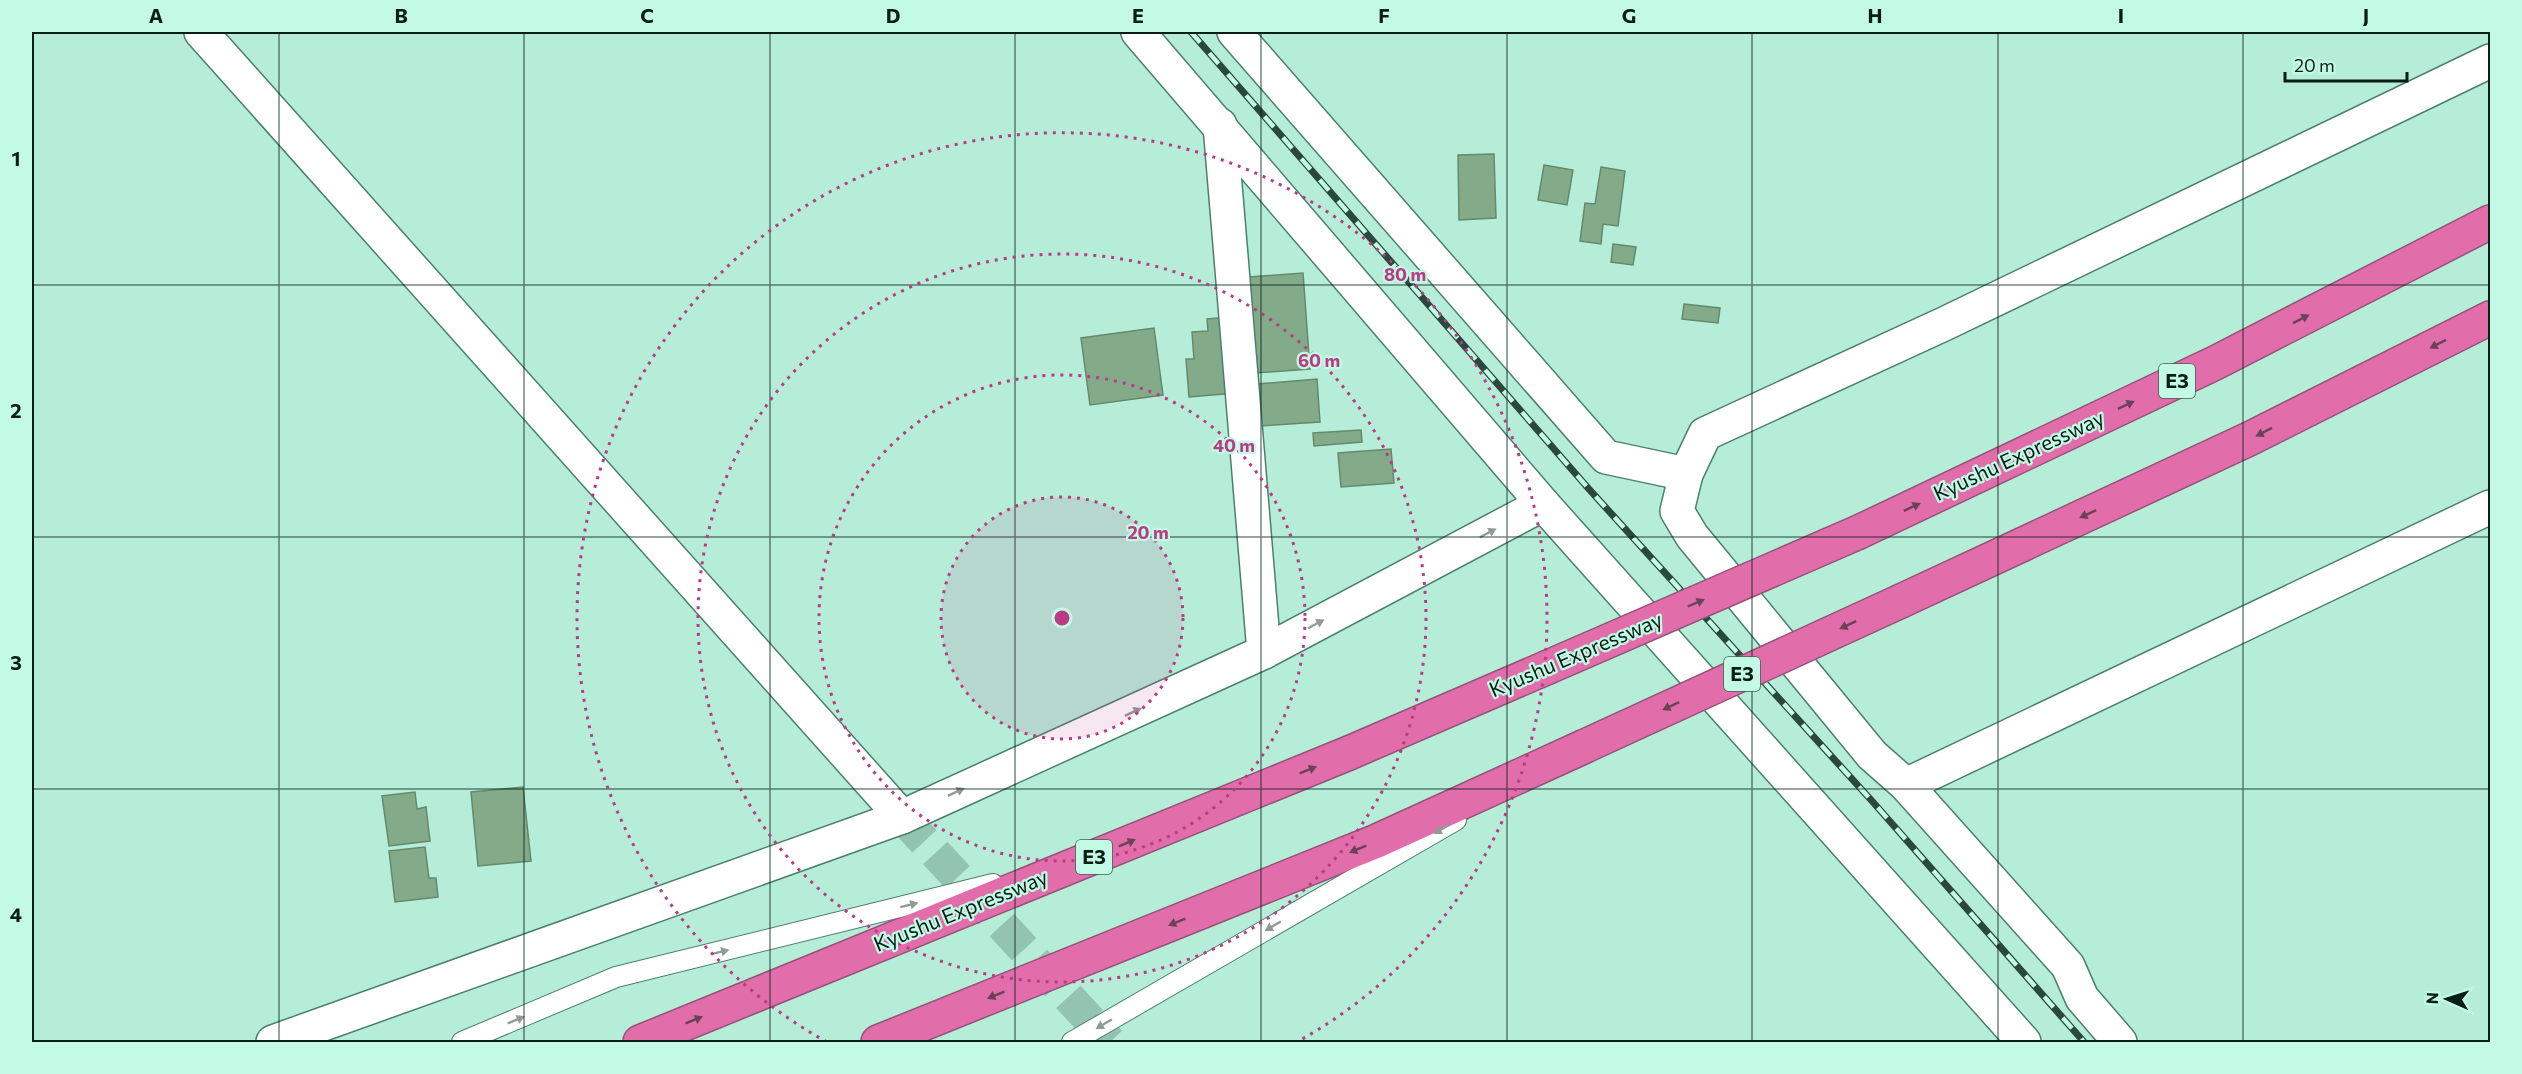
<svg xmlns="http://www.w3.org/2000/svg" width="2522" height="1074" font-family="Commissioner,sans-serif">
	<rect width="100%" height="100%" fill="#b5edd8"/>
	<!-- building -->
	<g fill="#83ab8a" stroke="#648a6b" stroke-width="1.5">
		<polygon points="1494,154 1496,218 1459,220 1458,155"/>
		<polygon points="1544,165 1573,170 1567,205 1538,200"/>
		<polygon points="1601,167 1625,171 1618,226 1603,224 1601,244 1580,241 1585,203 1595,204"/>
		<polygon points="1613,244 1636,247 1633,265 1611,262"/>
		<polygon points="1303,273 1310,369 1256,373 1249,277"/>
		<polygon points="1684,304 1720,308 1718,323 1682,319"/>
		<polygon points="1230,317 1236,393 1189,397 1186,359 1194,359 1192,332 1208,331 1207,319"/>
		<polygon points="1154,328 1163,395 1090,405 1081,338"/>
		<polygon points="1317,379 1320,422 1260,426 1257,384"/>
		<polygon points="1361,430 1362,442 1314,446 1313,433"/>
		<polygon points="1391,449 1394,483 1341,487 1338,453"/>
		<polygon points="523,787 531,861 478,866 471,792"/>
		<polygon points="415,792 417,809 426,807 430,841 389,846 382,796"/>
		<polygon points="425,847 429,878 436,878 438,897 395,902 389,851"/>
	</g>
	<g fill="none" stroke-linecap="round" stroke-linejoin="round">
		<!-- tertiary-tunnel -->
		<polyline stroke="#92c4b1" stroke-width="33" stroke-dasharray="33 16" stroke-linecap="butt" points="902,817 1110,1042"/>
		<defs>
			<g id="service">
				<polyline points="462,1042 616,977 993,884"/>
				<polyline points="1072,1042 1456,820"/>
			</g>
			<g id="minor">
				<polyline points="1234,32 1606,457 1686,474"/>
				<polyline points="1220,125 1264,652"/>
				<polyline points="1906,785 2490,507"/>
				<polyline points="273,1042 902,817 1264,652 1543,504"/>
				<polyline points="2120,1042 2082,998 2068,966 1906,785 1872,755 1692,536 1677,511 1686,474 1705,434 1944,324 2490,61"/>
			</g>
			<g id="tertiary">
				<polyline points="201,32 902,817"/>
				<polyline points="1138,32 1543,504 2024,1042"/>
			</g>
			<g id="motorway">
				<polyline points="1859,532 2215,363 2490,222"/>
				<polyline points="1901,601 2249,439 2490,318"/>
				<polyline points="640,1042 1349,753 1546,668"/>
				<polyline points="878,1042 1377,841 1583,747"/>
			</g>
		</defs>
		<!-- service casing -->
		<use href="#service" stroke="#4a806d" stroke-width="22"/>
		<!-- minor casing -->
		<use href="#minor" stroke="#4a806d" stroke-width="36"/>
		<!-- tertiary casing -->
		<use href="#tertiary" stroke="#4a806d" stroke-width="36"/>
		<!-- motorway casing -->
		<use href="#motorway" stroke="#955277" stroke-width="36"/>
		<!-- service -->
		<use href="#service" stroke="#fff" stroke-width="20"/>
		<!-- minor -->
		<use href="#minor" stroke="#fff" stroke-width="33"/>
		<!-- tertiary -->
		<use href="#tertiary" stroke="#fff" stroke-width="33"/>
		<!-- motorway -->
		<use href="#motorway" stroke="#e16eaa" stroke-width="33"/>
		<defs>
			<polyline id="rail" points="1191,32 1588,488 1872,801 2084,1042"/>
		</defs>
		<!-- rail casing -->
		<use href="#rail" stroke="#2b483e" stroke-width="7"/>
		<!-- rail -->
		<use href="#rail" stroke="#c2fae5" stroke-width="4.5" stroke-dasharray="14" stroke-linecap="butt"/>
		<defs>
			<g id="motorway-bridge">
				<polyline points="1546,668 1859,532"/>
				<polyline points="1583,747 1901,601"/>
			</g>
		</defs>
		<!-- motorway-bridge casing -->
		<use href="#motorway-bridge" stroke="#955277" stroke-width="36" stroke-linecap="butt"/>
		<!-- motorway-bridge -->
		<use href="#motorway-bridge" stroke="#e16eaa" stroke-width="33"/>
	</g>
	<!-- one-way arrows -->
	<defs><path id="oneway-solid" d="M-6-.8H1V-3.2L6.5 0L1 3.2V.8H-6Z" transform="scale(1.5)"/></defs>
	<g fill="#6a4259">
		<use href="#oneway-solid" transform="translate(2301 319) rotate(-27)"/>
		<use href="#oneway-solid" transform="translate(2438 344) rotate(153)"/>
		<use href="#oneway-solid" transform="translate(2126 405) rotate(-25)"/>
		<use href="#oneway-solid" transform="translate(2264 432) rotate(153)"/>
		<use href="#oneway-solid" transform="translate(1912 507) rotate(-25)"/>
		<use href="#oneway-solid" transform="translate(2088 514) rotate(155)"/>
		<use href="#oneway-solid" transform="translate(1696 603) rotate(-23)"/>
		<use href="#oneway-solid" transform="translate(1848 625) rotate(155)"/>
		<use href="#oneway-solid" transform="translate(1671 706) rotate(155)"/>
		<use href="#oneway-solid" transform="translate(1308 770) rotate(-22)"/>
		<use href="#oneway-solid" transform="translate(1127 843) rotate(-22)"/>
		<use href="#oneway-solid" transform="translate(1358 849) rotate(158)"/>
		<use href="#oneway-solid" transform="translate(1177 922) rotate(158)"/>
		<use href="#oneway-solid" transform="translate(996 995) rotate(158)"/>
		<use href="#oneway-solid" transform="translate(694 1020) rotate(-22)"/>
	</g>
	<g fill="#909a97">
		<use href="#oneway-solid" transform="translate(1488 533) rotate(-28)"/>
		<use href="#oneway-solid" transform="translate(1316 624) rotate(-28)"/>
		<use href="#oneway-solid" transform="translate(1133 712) rotate(-25)"/>
		<use href="#oneway-solid" transform="translate(956 792) rotate(-25)"/>
		<use href="#oneway-solid" transform="translate(1442 829) rotate(150)"/>
		<use href="#oneway-solid" transform="translate(909 905) rotate(-14)"/>
		<use href="#oneway-solid" transform="translate(1273 926) rotate(150)"/>
		<use href="#oneway-solid" transform="translate(720 952) rotate(-14)"/>
		<use href="#oneway-solid" transform="translate(516 1020) rotate(-23)"/>
		<use href="#oneway-solid" transform="translate(1104 1024) rotate(150)"/>
	</g>
	<!-- grid -->
	<path fill="none" stroke="#081e17" stroke-width="1.5" stroke-opacity="0.55" d="M279 32V1042M524 32V1042M770 32V1042M1015 32V1042M1261 32V1042M1507 32V1042M1752 32V1042M1998 32V1042M2243 32V1042M32 285H2490M32 537H2490M32 789H2490"/>
	<!-- distance rings -->
	<circle cx="1062" cy="618" r="121" fill="#bb3a83" fill-opacity=".12"/>
	<g fill="none" stroke="#bb3a83" stroke-width="3" stroke-dasharray="3 6">
		<circle cx="1062" cy="618" r="121"/>
		<circle cx="1062" cy="618" r="243"/>
		<circle cx="1062" cy="618" r="364"/>
		<path d="M827 1042A485 485 0 1 1 1297 1042"/>
	</g>
	<g text-anchor="middle" stroke-width="4.5" stroke-linejoin="round" paint-order="stroke">
		<!-- shield labels -->
		<g fill="#c2fae5" stroke="#406055" stroke-width="1.5">
			<rect x="2159" y="364" width="36" height="34" rx="4.5"/>
			<rect x="1724" y="657" width="36" height="34" rx="4.5"/>
			<rect x="1076" y="840" width="36" height="34" rx="4.5"/>
		</g>
		<g font-size="20" font-weight="bold" fill="#081e17">
			<text x="2177" y="388">E3</text>
			<text x="1742" y="681">E3</text>
			<text x="1094" y="864">E3</text>
		</g>
		<!-- street labels -->
		<g font-size="21" fill="#081e17" stroke="#c2fae5">
			<text transform="translate(2019 456) rotate(-25)" y="7">Kyushu Expressway</text>
			<text transform="translate(1576 655) rotate(-23)" y="7">Kyushu Expressway</text>
			<text transform="translate(961 911) rotate(-22)" y="7">Kyushu Expressway</text>
		</g>
	</g>
	<circle cx="1062" cy="618" r="9" fill="#bb3a83" stroke="#c2fae5" stroke-width="3"/>
	<g font-size="18" text-anchor="middle" font-weight="bold" fill="#bb3a83" stroke="#c2fae5" stroke-width="4.5" stroke-linejoin="round" paint-order="stroke">
		<text x="1405" y="281">80 m</text>
		<text x="1319" y="367">60 m</text>
		<text x="1234" y="452">40 m</text>
		<text x="1148" y="539">20 m</text>
	</g>
	<!-- border -->
	<rect width="2522" height="1074" fill="none" stroke="#c2fae5" stroke-width="66"/>
	<!-- north arrow -->
	<g transform="translate(2447 999) rotate(273)" stroke="#c2fae5" stroke-width="4.5" paint-order="stroke">
	<path d="M0-4.5L10 22L0 15L-10 22Z" fill="#081e17"/>
	<text y="-9" font-size="16" font-weight="bold" text-anchor="middle" fill="#081e17">N</text>
	</g>
	<!-- scale -->
	<path d="M2285 72v9h122v-9" fill="none" stroke="#081e17" stroke-width="3"/>
	<text x="2294" y="72" font-size="18" fill="#081e17" stroke="#c2fae5" stroke-width="4.5" paint-order="stroke">20 m</text>
	<rect x="33" y="33" width="2456" height="1008" fill="none" stroke="#081e17" stroke-width="2"/>
	<g font-size="20" text-anchor="middle" font-weight="bold" fill="#081e17">
		<text x="156" y="23">A</text>
		<text x="401" y="23">B</text>
		<text x="647" y="23">C</text>
		<text x="893" y="23">D</text>
		<text x="1138" y="23">E</text>
		<text x="1384" y="23">F</text>
		<text x="1629" y="23">G</text>
		<text x="1875" y="23">H</text>
		<text x="2121" y="23">I</text>
		<text x="2366" y="23">J</text>
		<text x="16" y="166">1</text>
		<text x="16" y="418">2</text>
		<text x="16" y="670">3</text>
		<text x="16" y="922">4</text>
	</g>
</svg>
